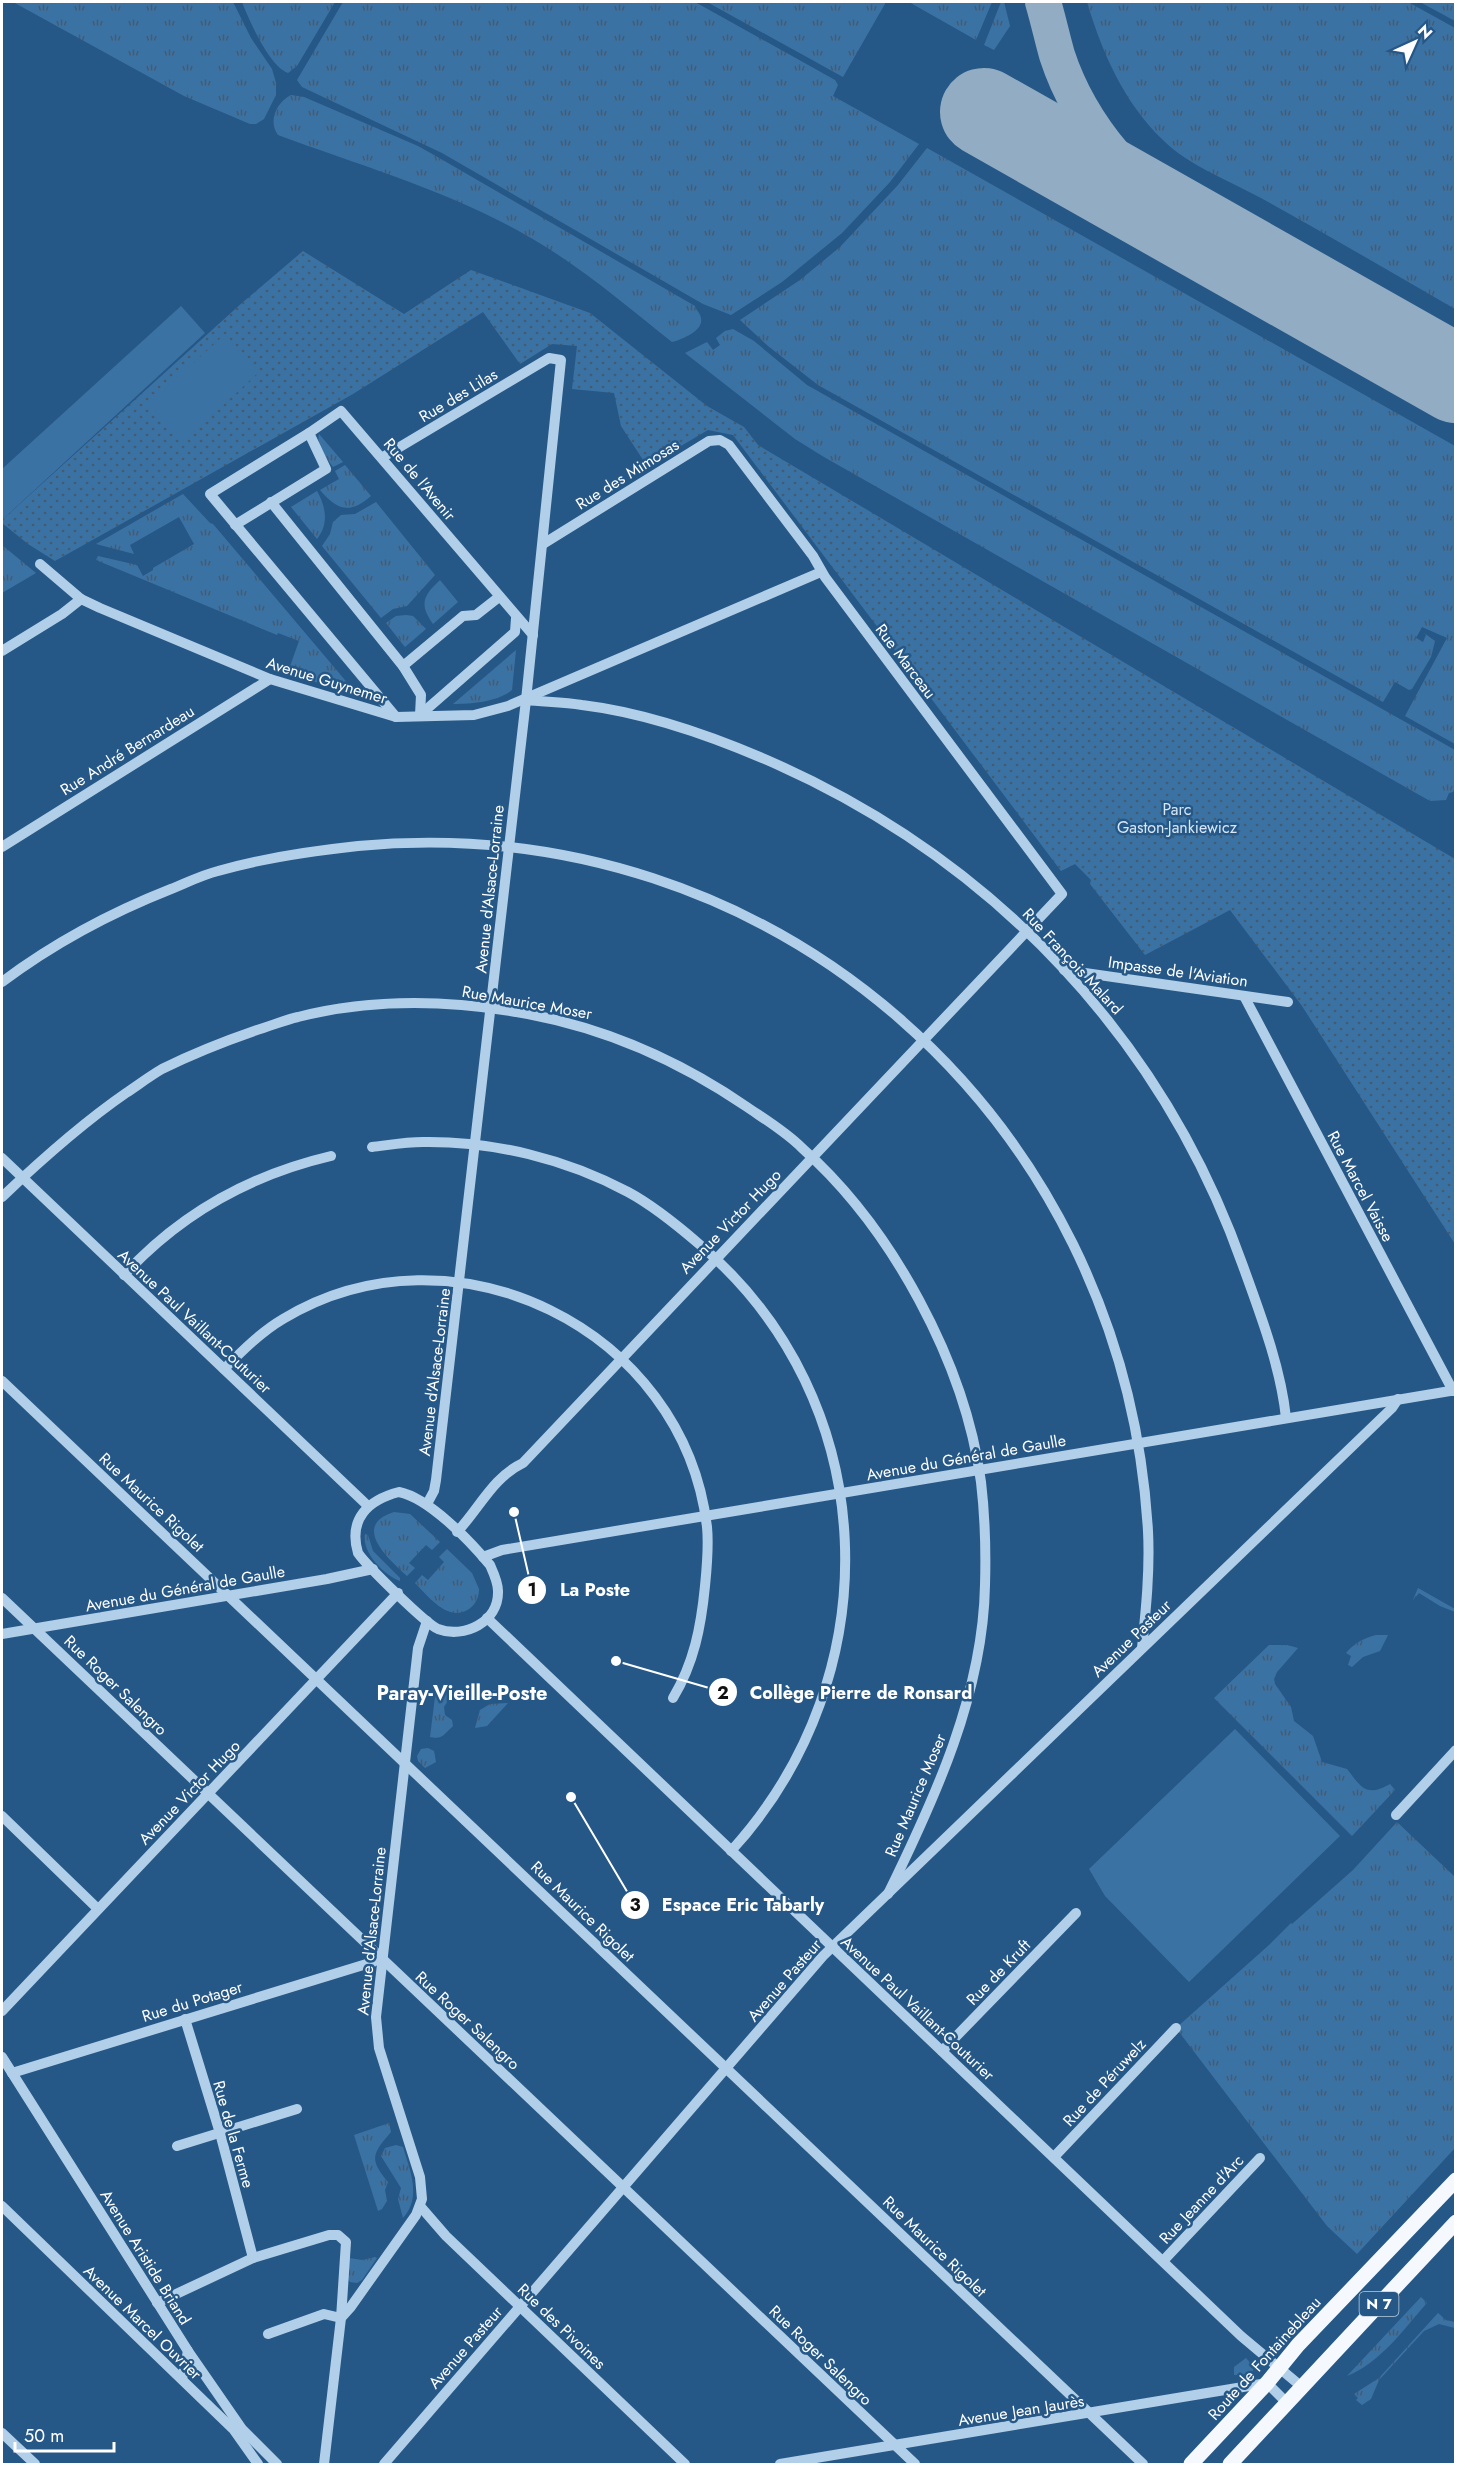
<svg xmlns="http://www.w3.org/2000/svg" width="1457" height="2466" font-family="Jost,sans-serif">
	<defs>
		<pattern id="grass-tufts" width="24" height="20" patternUnits="userSpaceOnUse" patternTransform="scale(1.5)"><rect width="24" height="20" fill="#3b72a4"/><path d="M3 7l-1-3M5 7V3M7 7l1-3M15 17l-1-3M17 17v-4M19 17l1-3" fill="none" stroke="#455b6f"/></pattern>
		<pattern id="park-dots" width="8" height="8" patternUnits="userSpaceOnUse" patternTransform="scale(1.5)"><rect width="8" height="8" fill="#3b72a4"/><path d="M2 2h.1M6 6h.1" fill="none" stroke="#455b6f" stroke-width="1.8" stroke-linecap="round"/></pattern>
	</defs>
	<rect width="100%" height="100%" fill="#265887"/>
	<!-- grass -->
	<g fill="url(#grass-tufts)">
		<polygon points="13,2 233,2 251,38 272,69 276,83 276,95 264,119 256,124 250,124 184,96"/>
		<path d="M242 2H335L297 66 288 73C269 66 249 20 242 2Z"/>
		<polygon points="343,2 695,2 835,80 838,85 833,96 919,144 890,182 842,233 782,282 731,315 703,304 442,153 302,87 297,80"/>
		<polygon points="707,2 886,2 843,77"/>
		<polygon points="909,2 992,2 976,40"/>
		<polygon points="1001,2 1004,2 1010,26 994,50 984,45"/>
		<path d="M1087 2H1408L1455 28V309C1391 272 1326 234 1261 198 1228 180 1189 166 1163 140 1124 103 1102 52 1087 2Z"/>
		<polygon points="1420,2 1455,2 1455,21"/>
		<path d="M291 95 304 97 418 146 441 159 695 306C696 310 699 312 700 315 707 330 682 339 672 342 624 304 578 264 524 234 449 191 359 165 278 135 268 121 276 103 291 95Z"/>
		<polygon points="927,148 1455,446 1455,744 1405,716 1447,638 1422,627 1416,638 1423,642 1426,635 1424,633 1435,641 1431,657 1412,689 1409,690 1395,682 1383,702 818,385 768,346 740,320 800,280 840,247 898,185"/>
		<polygon points="733,329 754,341 807,385 1455,750 1455,788 1453,792 1449,793 1446,800 1430,801 824,457 795,439 685,353 707,342 713,350 720,345 716,338 725,331"/>
		<path d="M319 434 343 462 333 467C326 457 316 447 319 434Z"/>
		<path d="M345 465 371 496C350 514 338 511 320 490L339 479 335 471Z"/>
		<path d="M317 491C326 507 329 524 317 539L291 507Z"/>
		<polygon points="183,494 210,523 213,524 361,699 288,672 299,641 278,633 277,635 96,560 98,556 137,565 143,576 153,570 153,568 194,544 179,517 130,545 134,554 96,544"/>
		<polygon points="376,502 435,575 407,606 393,609 381,618 322,546 330,534 333,522 341,515 355,514"/>
		<polygon points="2,545 36,573 2,593"/>
		<path d="M440 580 458 602 433 624C419 604 423 596 440 580Z"/>
		<polygon points="406,615 413,616 426,629 405,647 386,623 396,616"/>
		<path d="M516 650 512 690C498 702 471 704 453 704Z"/>
		<path d="M394 1512 410 1514 440 1542 432 1550 426 1545 409 1563 415 1568 407 1576C390 1560 350 1526 394 1512Z"/>
		<path d="M365 1534 368 1535 373 1551 400 1578V1581C385 1576 361 1552 365 1534Z"/>
		<path d="M447 1549 472 1573 479 1589C479 1597 476 1604 469 1609 448 1623 428 1596 415 1583L422 1575 428 1580 444 1562 439 1557Z"/>
		<polygon points="1418,1588 1455,1609 1455,1612 1440,1606 1419,1593 1413,1600"/>
		<path d="M1376 1635H1388L1380 1651 1363 1657 1352 1667 1348 1665 1351 1656 1346 1653C1354 1643 1364 1638 1376 1635Z"/>
		<path d="M1269 1645H1287L1298 1648 1277 1672 1274 1679 1275 1684 1291 1707 1294 1721 1313 1736 1322 1762 1347 1769C1361 1787 1366 1798 1390 1784L1395 1790 1352 1836 1214 1698Z"/>
		<path d="M479 1687 483 1690H498C486 1708 466 1693 449 1699L444 1707 445 1715 452 1720 453 1726C444 1734 443 1740 430 1737L436 1689 444 1688 445 1691Z"/>
		<polygon points="508,1703 487,1726 475,1728 480,1710 490,1704"/>
		<polygon points="428,1748 434,1751 436,1762 425,1768 418,1761 417,1756 421,1749"/>
		<polygon points="1397,1822 1455,1877 1455,2148 1357,2254 1327,2226 1176,2028 1269,1945 1291,1923 1292,1924 1353,1870"/>
		<path d="M389 2123 391 2132C372 2154 369 2159 388 2182L385 2190 387 2201 382 2209 378 2211 354 2135Z"/>
		<path d="M396 2145 403 2147C410 2171 422 2197 403 2218L398 2199 401 2188 381 2156 385 2148Z"/>
		<polygon points="375,2257 377,2258 362,2280 357,2283 350,2282 347,2278 349,2258 362,2260"/>
		<path d="M1421 2297 1427 2303C1403 2330 1381 2362 1347 2376Z"/>
		<polygon points="1438,2313 1446,2320 1455,2322 1455,2328 1439,2324 1424,2331 1379,2380 1371,2399 1362,2405 1356,2400 1358,2398 1354,2394 1379,2378"/>
	</g>
	<!-- park -->
	<polygon fill="url(#park-dots)" points="303,251 404,314 471,270 590,313 707,406 744,427 758,445 1455,859 1455,1244 1302,1006 1230,910 1145,955 1090,884 1091,880 1075,864 1061,871 733,435 708,430 647,466 621,426 614,393 572,389 577,346 552,344 520,364 483,312 353,394 55,561 28,544 2,523 2,520 243,302"/>
	<!-- garden -->
	<g fill="#3b72a4">
		<polygon points="181,306 205,333 2,520 2,469"/>
		<polygon points="225,334 259,372 184,441 149,404"/>
		<polygon points="1235,1729 1340,1836 1189,1982 1105,1896 1089,1869"/>
		<polygon points="1246,2358 1253,2366 1253,2371 1250,2374 1234,2375 1234,2367"/>
	</g>
	<g fill="none" stroke-linecap="round" stroke-linejoin="round">
		<!-- taxiway -->
		<path stroke="#92acc3" stroke-width="36" d="M1043 2C1048 19 1052 37 1057 55 1082 132 1138 188 1201 235"/>
		<!-- runway -->
		<polyline stroke="#92acc3" stroke-width="88" points="984,112 1456,379"/>
		<!-- minor -->
		<g stroke="#b2cfe9" stroke-width="10">
			<polyline points="383,457 549,358 561,360 526,700 436,1480 434,1491 427,1504"/>
			<polyline points="271,502 403,666 421,695 420,715"/>
			<polyline points="235,525 326,469 309,433"/>
			<polyline points="40,564 81,599 100,608 270,679 396,717 474,715 508,706 821,572"/>
			<polyline points="2,651 62,614 81,599"/>
			<polyline points="403,666 463,616 476,615 499,597"/>
			<path d="M526 700C544 702 563 702 582 705 648 713 715 737 776 764 995 862 1163 1039 1243 1266 1260 1313 1281 1368 1286 1418"/>
			<polyline points="420,715 515,632 516,618"/>
			<polyline points="396,717 210,494 309,433 341,411 533,635"/>
			<polyline points="2,847 270,679"/>
			<polyline points="1064,970 1288,1002"/>
			<path d="M2 982C54 943 110 913 171 889 186 883 202 875 218 871 263 858 311 851 358 846 773 807 1124 1117 1148 1531 1150 1570 1146 1609 1142 1648"/>
			<polyline points="1244,996 1453,1391"/>
			<path d="M372 1147C389 1145 406 1142 423 1142 494 1141 566 1159 628 1192 654 1206 677 1225 699 1244 884 1400 892 1675 731 1851"/>
			<polyline points="2,1158 368,1506"/>
			<path d="M2 1197C41 1160 81 1124 126 1093 138 1085 150 1076 162 1069 192 1054 225 1041 257 1030 271 1026 284 1020 298 1017 373 998 452 1000 528 1014 608 1029 680 1061 747 1107 766 1120 786 1132 802 1148 892 1228 965 1363 981 1482 985 1516 986 1551 985 1585 983 1694 935 1798 888 1894"/>
			<path d="M124 1275C181 1213 250 1175 331 1156"/>
			<path d="M224 1369C242 1351 261 1332 283 1319 453 1216 684 1329 707 1527 709 1547 707 1566 705 1586 701 1627 694 1663 673 1698"/>
			<polyline points="2,1381 1143,2464"/>
			<path d="M399 1492C429 1498 470 1541 490 1565 494 1574 498 1582 498 1591 499 1622 464 1639 438 1629 426 1624 366 1565 358 1553 348 1519 368 1500 399 1492Z"/>
			<path d="M457 1532C479 1509 493 1477 523 1463L1062 894 825 577 813 556 729 445 720 440 709 441 543 544"/>
			<polyline points="483,1557 502,1550 1456,1390"/>
			<polyline points="2,1598 915,2464"/>
			<polyline points="487,1618 1241,2336 1302,2387"/>
			<polyline points="2,1634 327,1579 373,1569"/>
			<polyline points="1396,1815 1456,1750"/>
			<polyline points="2,1816 98,1909"/>
			<polyline points="2,2011 398,1593"/>
			<polyline points="185,2019 220,2133 253,2258"/>
			<polyline points="942,2051 1076,1913"/>
			<polyline points="2,2057 188,2351 242,2429 277,2464"/>
			<polyline points="12,2073 373,1962 381,1957"/>
			<polyline points="177,2146 297,2109"/>
			<polyline points="1054,2157 1176,2028"/>
			<polyline points="2,2206 234,2430 258,2464"/>
			<polyline points="420,2206 446,2236 685,2464"/>
			<polyline points="1163,2261 1260,2158"/>
			<polyline points="157,2303 253,2258 329,2235 338,2235 346,2242 341,2318 324,2314 268,2334"/>
			<polyline points="182,2379 188,2351"/>
			<polyline points="2,2433 35,2464"/>
			<polyline points="324,2464 341,2318 350,2308 416,2215 422,2199 420,2177 379,2048 376,2017 418,1648 427,1621"/>
			<polyline points="384,2464 823,1956 1392,1408 1398,1399"/>
			<polyline points="780,2464 1267,2383 1287,2403"/>
		</g>
		<!-- major -->
		<g stroke="#f5f9fe" stroke-width="15">
			<polyline points="1191,2464 1267,2383 1298,2345 1456,2180"/>
			<polyline points="1230,2464 1456,2222"/>
		</g>
	</g>
	<g text-anchor="middle" stroke-width="5" stroke-linejoin="round" paint-order="stroke">
		<!-- shield labels -->
		<rect fill="#265887" stroke="#becddb" stroke-width="1.5" x="1359.5" y="2292" width="39" height="24" rx="4.5"/>
		<g font-size="15" font-weight="bold" fill="#fff">
			<text x="1379" y="2309">N 7</text>
		</g>
		<!-- street labels -->
		<g font-size="16" fill="#fff" stroke="#265887">
			<text transform="translate(458 395) rotate(-31)" y="6">Rue des Lilas</text>
			<text transform="translate(627 474) rotate(-32)" y="6">Rue des Mimosas</text>
			<text transform="translate(420 479) rotate(50)" y="6">Rue de l'Avenir</text>
			<text transform="translate(906 661) rotate(53)" y="6">Rue Marceau</text>
			<text transform="translate(327 680) rotate(17)" y="6">Avenue Guynemer</text>
			<text transform="translate(127 750) rotate(-32)" y="6">Rue André Bernardeau</text>
			<text transform="translate(489 889) rotate(-84)" y="6">Avenue d'Alsace-Lorraine</text>
			<text transform="translate(1073 961) rotate(47)" y="6">Rue François Malard</text>
			<text transform="translate(1178 971) rotate(8)" y="6">Impasse de l'Aviation</text>
			<text transform="translate(527 1002) rotate(10)" y="6">Rue Maurice Moser</text>
			<text transform="translate(1361 1186) rotate(62)" y="6">Rue Marcel Vaisse</text>
			<text transform="translate(730 1221) rotate(-46)" y="6">Avenue Victor Hugo</text>
			<text transform="translate(195 1321) rotate(43)" y="6">Avenue Paul Vaillant-Couturier</text>
			<text transform="translate(434 1372) rotate(-83)" y="6">Avenue d'Alsace-Lorraine</text>
			<text transform="translate(966 1457) rotate(-10)" y="6">Avenue du Général de Gaulle</text>
			<text transform="translate(152 1502) rotate(43)" y="6">Rue Maurice Rigolet</text>
			<text transform="translate(185 1588) rotate(-10)" y="6">Avenue du Général de Gaulle</text>
			<text transform="translate(1131 1638) rotate(-44)" y="6">Avenue Pasteur</text>
			<text transform="translate(116 1685) rotate(44)" y="6">Rue Roger Salengro</text>
			<text transform="translate(189 1792) rotate(-46)" y="6">Avenue Victor Hugo</text>
			<text transform="translate(915 1795) rotate(-67)" y="6">Rue Maurice Moser</text>
			<text transform="translate(583 1911) rotate(44)" y="6">Rue Maurice Rigolet</text>
			<text transform="translate(371 1931) rotate(-84)" y="6">Avenue d'Alsace-Lorraine</text>
			<text transform="translate(998 1972) rotate(-46)" y="6">Rue de Kruft</text>
			<text transform="translate(784 1980) rotate(-49)" y="6">Avenue Pasteur</text>
			<text transform="translate(192 2001) rotate(-17)" y="6">Rue du Potager</text>
			<text transform="translate(918 2008) rotate(43)" y="6">Avenue Paul Vaillant-Couturier</text>
			<text transform="translate(468 2020) rotate(43)" y="6">Rue Roger Salengro</text>
			<text transform="translate(1104 2082) rotate(-47)" y="6">Rue de Péruwelz</text>
			<text transform="translate(234 2134) rotate(74)" y="6">Rue de la Ferme</text>
			<text transform="translate(1201 2199) rotate(-47)" y="6">Rue Jeanne d'Arc</text>
			<text transform="translate(935 2246) rotate(44)" y="6">Rue Maurice Rigolet</text>
			<text transform="translate(146 2257) rotate(58)" y="6">Avenue Aristide Briand</text>
			<text transform="translate(143 2322) rotate(44)" y="6">Avenue Marcel Ouvrier</text>
			<text transform="translate(562 2326) rotate(44)" y="6">Rue des Pivoines</text>
			<text transform="translate(465 2347) rotate(-49)" y="6">Avenue Pasteur</text>
			<text transform="translate(821 2355) rotate(44)" y="6">Rue Roger Salengro</text>
			<text transform="translate(1264 2358) rotate(-48)" y="6">Route de Fontainebleau</text>
			<text transform="translate(1021 2410) rotate(-9)" y="6">Avenue Jean Jaurès</text>
		</g>
		<!-- park labels -->
		<g font-size="16" fill="#d6e7f7" stroke="#265887">
			<text x="1177" y="815">Parc<tspan x="1177" dy="18">Gaston-Jankiewicz</tspan></text>
		</g>
		<!-- quarter labels -->
		<g font-size="20" font-weight="bold" fill="#fff" stroke="#265887">
			<text x="462" y="1700">Paray-Vieille-Poste</text>
		</g>
	</g>
	<!-- callouts -->
	<path fill="none" stroke="#fff" stroke-width="2" d="M514 1512L532 1590M616 1661L723 1692M571 1797L635 1905"/>
	<g fill="#fff" stroke="#265887" stroke-width="2">
		<circle cx="514" cy="1512" r="6"/>
		<circle cx="616" cy="1661" r="6"/>
		<circle cx="571" cy="1797" r="6"/>
		<circle cx="532" cy="1590" r="15"/>
		<circle cx="723" cy="1692" r="15"/>
		<circle cx="635" cy="1905" r="15"/>
	</g>
	<g font-size="18" text-anchor="middle" font-weight="bold" fill="#111">
		<text x="532" y="1596">1</text>
		<text x="723" y="1699">2</text>
		<text x="635" y="1911">3</text>
	</g>
	<g font-size="18" text-anchor="middle" font-weight="bold" fill="#fff" stroke="#265887" stroke-width="5" stroke-linejoin="round" paint-order="stroke">
		<text x="595" y="1596">La Poste</text>
		<text x="861" y="1699">Collège Pierre de Ronsard</text>
		<text x="743" y="1911">Espace Eric Tabarly</text>
	</g>
	<!-- border -->
	<rect width="1457" height="2466" fill="none" stroke="#ffffff" stroke-width="6"/>
	<!-- north arrow -->
	<g transform="translate(1415 42) rotate(45)" stroke="#265887" stroke-width="4.5" paint-order="stroke">
	<path d="M0-4.5L10 22L0 15L-10 22Z" fill="#ffffff"/>
	<text y="-9" font-size="16" font-weight="bold" text-anchor="middle" fill="#ffffff">N</text>
	</g>
	<!-- scale -->
	<path d="M15 2442v9h99v-9" fill="none" stroke="#ffffff" stroke-width="3"/>
	<text x="24" y="2442" font-size="18" fill="#ffffff" stroke="#265887" stroke-width="4.5" paint-order="stroke">50 m</text>
</svg>
